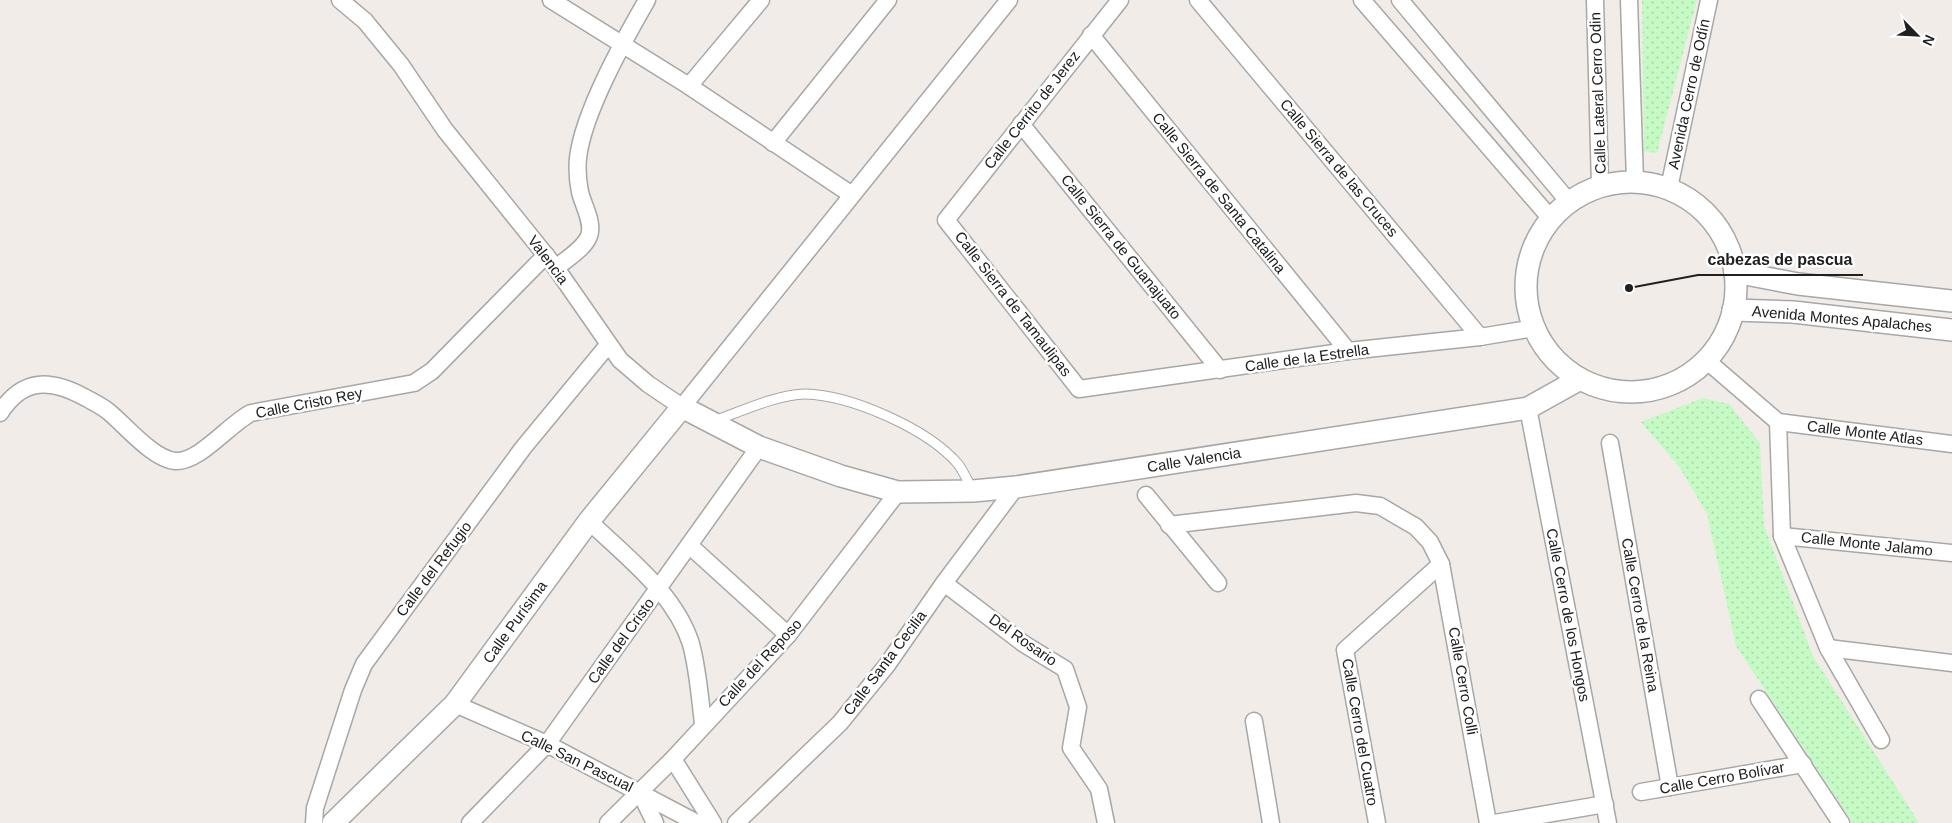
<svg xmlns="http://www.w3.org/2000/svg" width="1952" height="823" font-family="Helvetica,sans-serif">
	<defs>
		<pattern id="park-dots" width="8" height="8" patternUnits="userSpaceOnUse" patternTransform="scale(1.25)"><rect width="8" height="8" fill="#c6fac5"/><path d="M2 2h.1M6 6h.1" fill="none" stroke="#aad6a9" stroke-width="1.8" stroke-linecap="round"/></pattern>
	</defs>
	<rect width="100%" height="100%" fill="#f1ece7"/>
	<!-- park -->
	<g fill="url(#park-dots)">
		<polygon points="1642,0 1697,0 1657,153 1644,151"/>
		<polygon points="1703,398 1729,404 1760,443 1764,525 1813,656 1919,823 1853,823 1736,646 1707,514 1680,468 1641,422"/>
	</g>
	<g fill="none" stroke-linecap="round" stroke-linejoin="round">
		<defs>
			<path id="service" d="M714 421C739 412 779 394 805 394 851 395 928 429 958 464 964 472 968 482 973 491"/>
			<g id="minor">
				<polyline points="340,0 365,21 401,65 445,130 556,268 620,360 648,384 682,407 1009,0"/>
				<polyline points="551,0 689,86 852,195"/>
				<polyline points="1120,0 946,220 1079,389 1348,351 1480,337 1534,328"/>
				<polyline points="1198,0 1480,337"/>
				<polyline points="1362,0 1552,220"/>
				<polyline points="1400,0 1569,202"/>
				<polyline points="1595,0 1600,186"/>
				<polyline points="1629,0 1635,181"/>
				<polyline points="1091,35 1348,351"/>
				<polyline points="689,86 761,0"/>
				<polyline points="1021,124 1220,370"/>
				<polyline points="773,143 888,0"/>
				<polyline points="1669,188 1709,0"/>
				<path d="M556 268C566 259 584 249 589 236 594 223 583 205 580 192 578 182 577 168 578 158 583 113 624 40 647 0"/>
				<polyline points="1706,360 1778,422 1782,536 1828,648 1881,740"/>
				<polyline points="1528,408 1608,823"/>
				<path d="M0 413C23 377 51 379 86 398 93 402 102 406 109 412 126 426 153 459 175 461 199 463 229 424 251 413L414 383 432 371 546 255"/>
				<polyline points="1778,422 1952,444"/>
				<polyline points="1610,443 1670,787"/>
				<polyline points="1146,495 1218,583"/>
				<path d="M589 521C626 557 675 593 691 644 698 670 700 698 703 724"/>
				<polyline points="1169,525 1356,503 1380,506 1416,527 1430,542 1441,564 1488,823"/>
				<polyline points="1782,536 1952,553"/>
				<polyline points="689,545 788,635"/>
				<polyline points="944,583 1024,644 1065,669 1078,707 1071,748 1099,789 1106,823"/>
				<polyline points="1828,648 1952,663"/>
				<polyline points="1759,699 1841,823"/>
				<polyline points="455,704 547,744 697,823"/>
				<polyline points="1254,721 1271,823"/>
				<polyline points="673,759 713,823"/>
				<polyline points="640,792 655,823"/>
				<polyline points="1641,792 1803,764"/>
				<polyline points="314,823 315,808 353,690 364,664 523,448 608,345"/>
				<polyline points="470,823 547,744 759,447"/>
				<polyline points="608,823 673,759 788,635 898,492"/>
				<polyline points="736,823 840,723 887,665 944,583 1016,487"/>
				<polyline points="1377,823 1345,650 1441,564"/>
				<polyline points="1495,823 1605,804"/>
			</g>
			<g id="tertiary">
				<circle cx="1631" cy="287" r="105"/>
				<polyline points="1735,272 1798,284 1952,301"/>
				<polyline points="1733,310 1793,312 1952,330"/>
				<polyline points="333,823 455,704 589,521 682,407 759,447 841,476 898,492 973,491 1016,487 1528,408 1580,379"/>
			</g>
		</defs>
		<!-- service casing -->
		<use href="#service" stroke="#a7a7a7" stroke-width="11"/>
		<!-- minor casing -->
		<use href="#minor" stroke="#a7a7a7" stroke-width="19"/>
		<!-- tertiary casing -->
		<use href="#tertiary" stroke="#a7a7a7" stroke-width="24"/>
		<!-- service -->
		<use href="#service" stroke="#fff" stroke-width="9"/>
		<!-- minor -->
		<use href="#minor" stroke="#fff" stroke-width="16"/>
		<!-- tertiary -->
		<use href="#tertiary" stroke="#fff" stroke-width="21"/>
	</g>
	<g text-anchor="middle" stroke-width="5" stroke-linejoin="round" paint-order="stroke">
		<!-- street labels -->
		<g font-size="15" fill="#202020" stroke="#fff">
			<text transform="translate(1598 93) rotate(-92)" y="5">Calle Lateral Cerro Odin</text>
			<text transform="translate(1689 94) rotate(-78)" y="5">Avenida Cerro de Odín</text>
			<text transform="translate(1032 110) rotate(-52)" y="5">Calle Cerrito de Jerez</text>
			<text transform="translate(1339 168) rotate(50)" y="5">Calle Sierra de las Cruces</text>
			<text transform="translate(1219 193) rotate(51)" y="5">Calle Sierra de Santa Catalina</text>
			<text transform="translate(1121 247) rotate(51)" y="5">Calle Sierra de Guanajuato</text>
			<text transform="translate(548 260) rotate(53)" y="5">Valencia</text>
			<text transform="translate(1013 304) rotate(52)" y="5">Calle Sierra de Tamaulipas</text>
			<text transform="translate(1842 319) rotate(5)" y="5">Avenida Montes Apalaches</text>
			<text transform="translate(1307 358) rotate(-8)" y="5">Calle de la Estrella</text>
			<text transform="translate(309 403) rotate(-11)" y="5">Calle Cristo Rey</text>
			<text transform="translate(1865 433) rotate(7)" y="5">Calle Monte Atlas</text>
			<text transform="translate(1194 460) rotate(-9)" y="5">Calle Valencia</text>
			<text transform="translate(1867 544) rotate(6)" y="5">Calle Monte Jalamo</text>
			<text transform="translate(434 569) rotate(-53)" y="5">Calle del Refugio</text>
			<text transform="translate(1568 615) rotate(79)" y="5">Calle Cerro de los Hongos</text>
			<text transform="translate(1640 615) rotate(80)" y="5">Calle Cerro de la Reina</text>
			<text transform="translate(515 622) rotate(-54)" y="5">Calle Purísima</text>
			<text transform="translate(1023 640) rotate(35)" y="5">Del Rosario</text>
			<text transform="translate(621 641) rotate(-54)" y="5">Calle del Cristo</text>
			<text transform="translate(760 663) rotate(-47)" y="5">Calle del Reposo</text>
			<text transform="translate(885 663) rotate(-53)" y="5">Calle Santa Cecilia</text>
			<text transform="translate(1463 681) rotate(80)" y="5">Calle Cerro Colli</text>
			<text transform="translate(1360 732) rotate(80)" y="5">Calle Cerro del Cuatro</text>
			<text transform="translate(577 761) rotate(26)" y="5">Calle San Pascual</text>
			<text transform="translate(1722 778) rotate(-10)" y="5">Calle Cerro Bolívar</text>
		</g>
	</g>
	<!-- callouts -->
	<path fill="none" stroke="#202020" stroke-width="2" d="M1629 288L1698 275H1863"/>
	<circle fill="#202020" stroke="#fff" stroke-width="2" cx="1629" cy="288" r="5"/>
	<g font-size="16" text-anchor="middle" font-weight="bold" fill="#202020" stroke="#fff" stroke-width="5" stroke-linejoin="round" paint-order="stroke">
		<text x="1780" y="265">cabezas de pascua</text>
	</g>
	<!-- north arrow -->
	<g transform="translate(1917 35) rotate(114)" stroke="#ffffff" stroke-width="4" paint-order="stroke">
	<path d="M0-4L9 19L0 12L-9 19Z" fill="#202020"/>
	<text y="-8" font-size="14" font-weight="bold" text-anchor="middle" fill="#202020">N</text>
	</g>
</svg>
